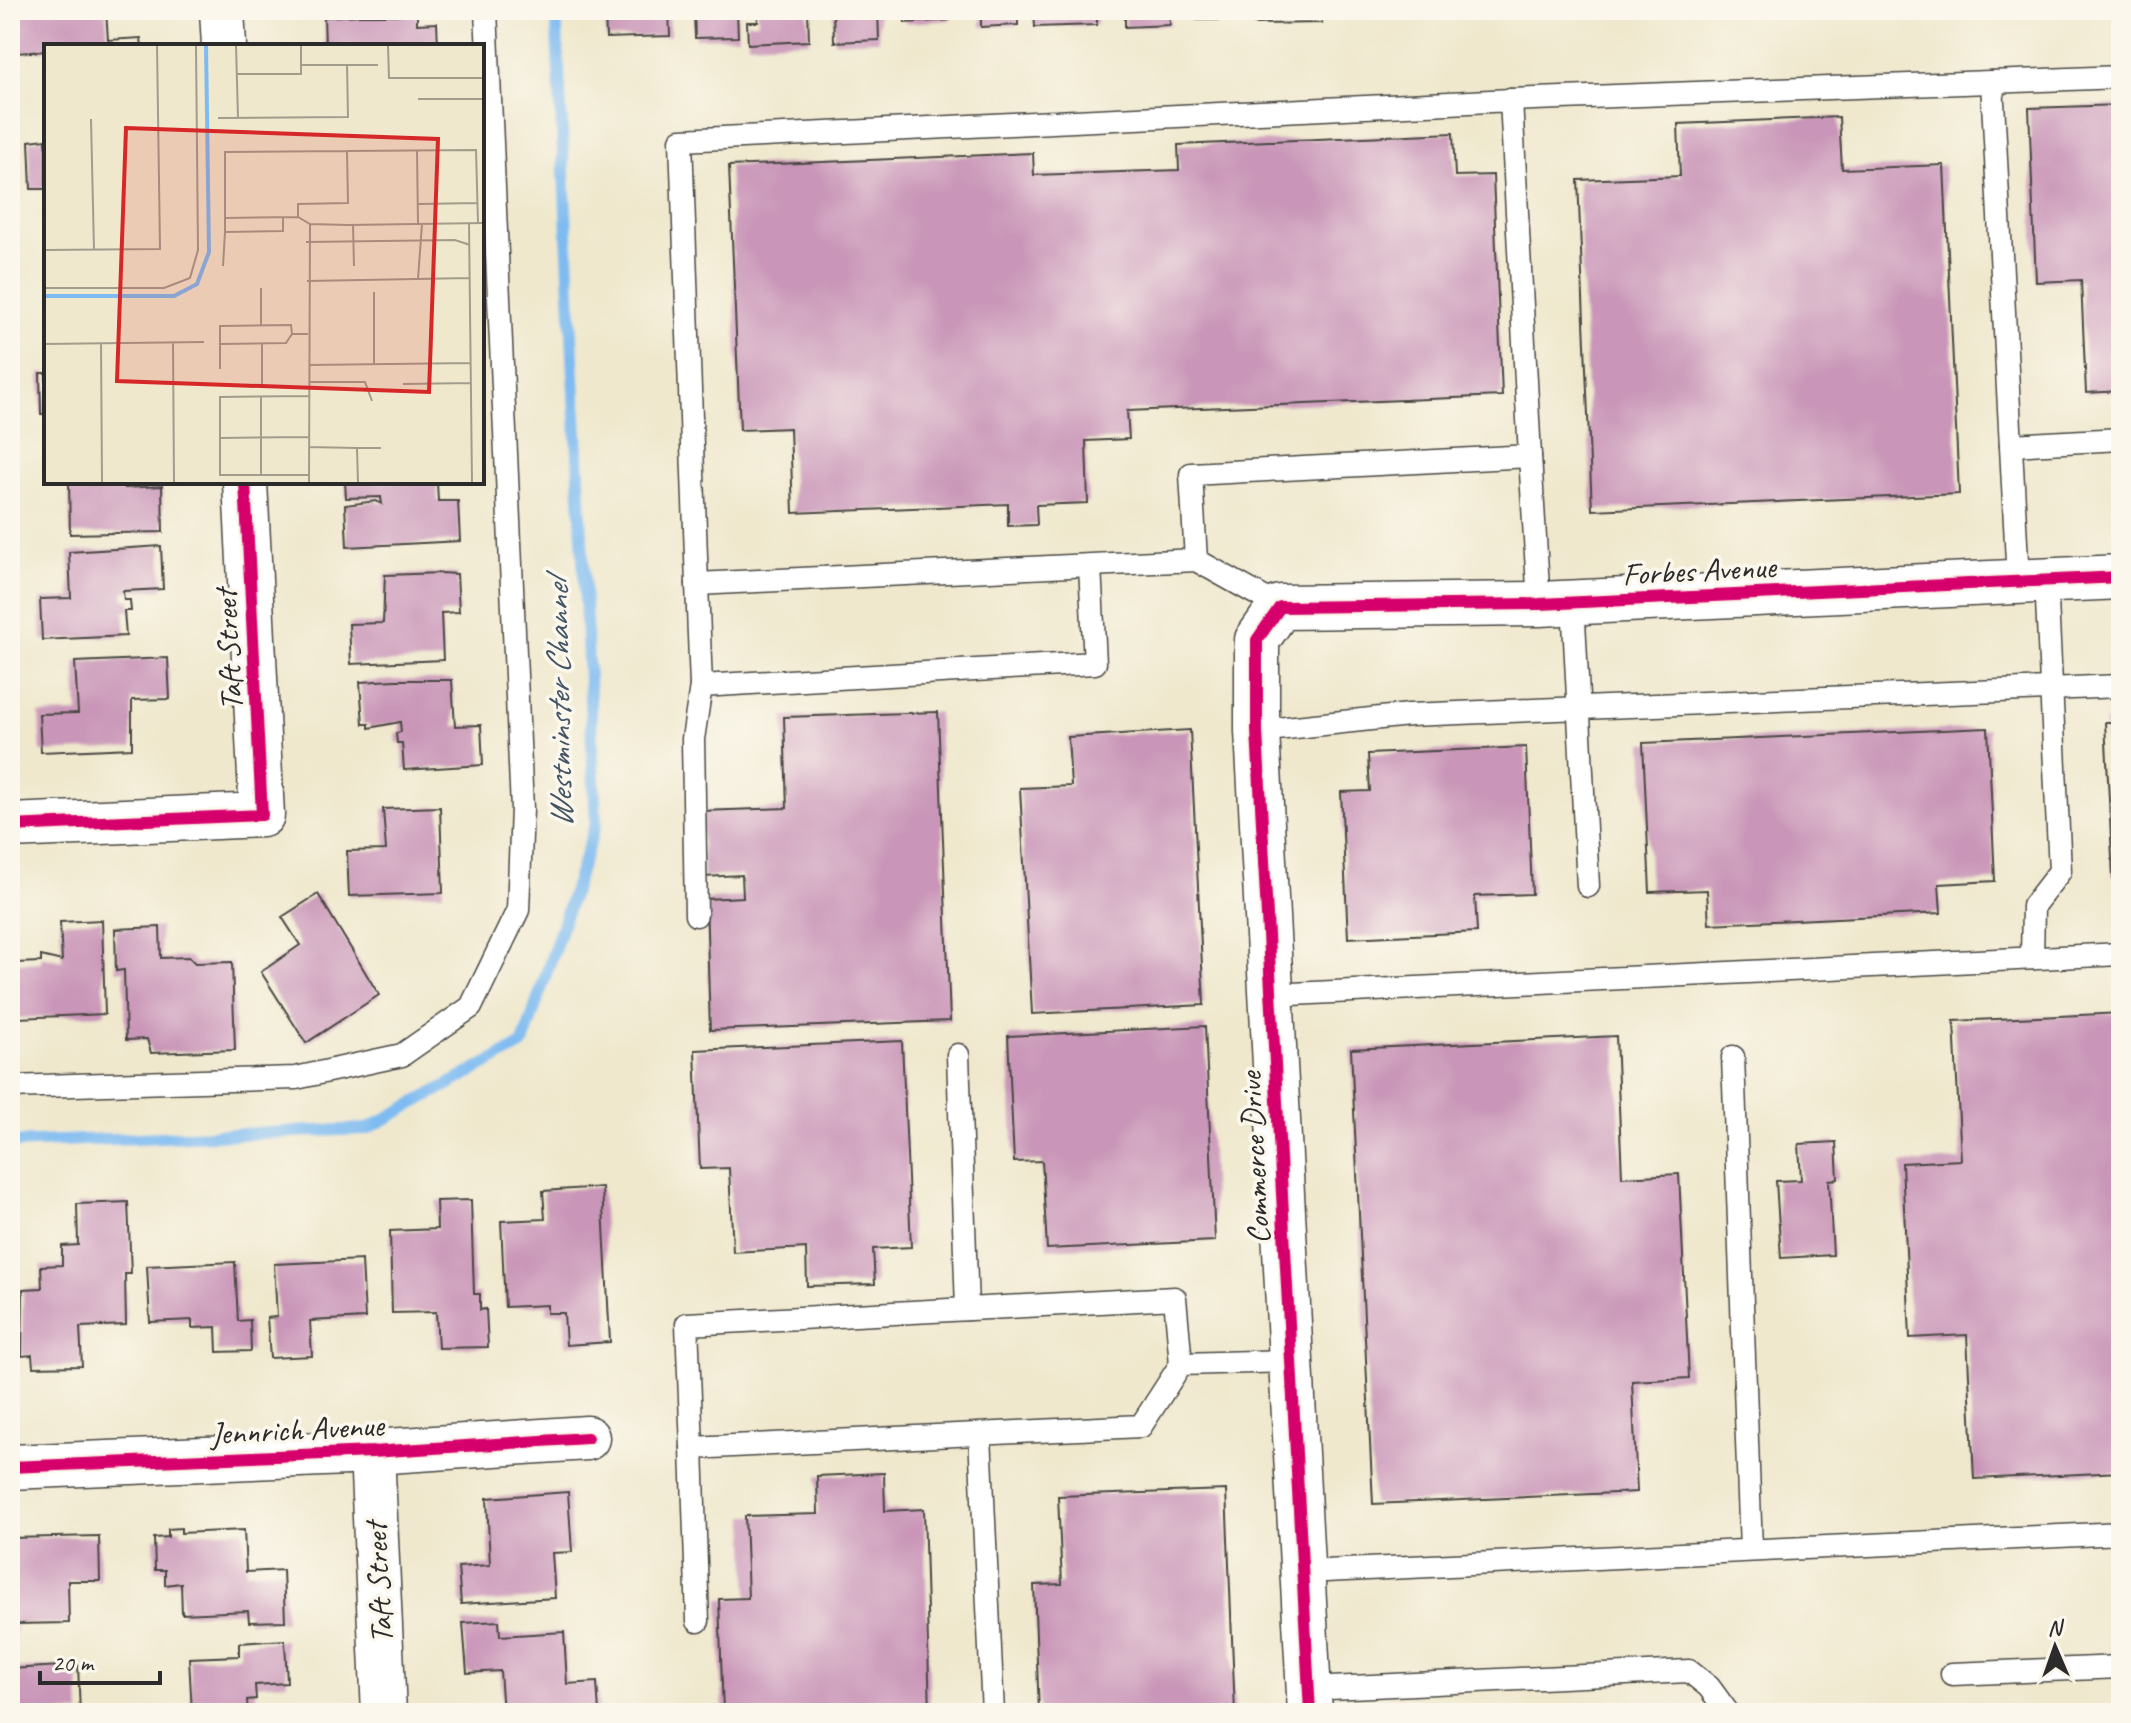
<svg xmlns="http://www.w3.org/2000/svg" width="2131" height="1723" font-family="Caveat,sans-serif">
	<rect width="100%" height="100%" fill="#fbf7ec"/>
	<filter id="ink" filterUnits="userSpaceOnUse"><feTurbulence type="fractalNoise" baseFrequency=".0125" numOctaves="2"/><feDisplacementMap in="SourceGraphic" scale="16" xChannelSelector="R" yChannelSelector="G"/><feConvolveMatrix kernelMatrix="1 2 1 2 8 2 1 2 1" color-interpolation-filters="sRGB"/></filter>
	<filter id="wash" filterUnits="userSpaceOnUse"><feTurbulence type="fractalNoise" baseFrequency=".006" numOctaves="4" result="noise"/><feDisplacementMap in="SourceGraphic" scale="32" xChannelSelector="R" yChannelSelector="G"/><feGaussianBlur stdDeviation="1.8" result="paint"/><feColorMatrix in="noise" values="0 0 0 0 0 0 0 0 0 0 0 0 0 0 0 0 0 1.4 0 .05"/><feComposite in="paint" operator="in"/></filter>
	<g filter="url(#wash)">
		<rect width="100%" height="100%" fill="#efe8cd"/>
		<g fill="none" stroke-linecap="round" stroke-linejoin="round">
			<!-- stream -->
			<polyline stroke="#7ebbf1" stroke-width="12" points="10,1143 367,1129 523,1044 596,823 556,10"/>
		</g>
		<g id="blocks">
			<!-- building -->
			<g fill="#c995b8">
				<polygon points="14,10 106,10 108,40 141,38 142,46 46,46 46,51 15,53"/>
				<polygon points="605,10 669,10 670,36 606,38"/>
				<polygon points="694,10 737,10 738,37 695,38"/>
				<polygon points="757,10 808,10 809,41 748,44 747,22 758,22"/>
				<polygon points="833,10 878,10 879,40 834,42"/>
				<polygon points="904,10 950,10 950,20 905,23"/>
				<polygon points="981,10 1018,10 1018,25 981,27"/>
				<polygon points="1034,10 1097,10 1097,25 1035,27"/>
				<polygon points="1125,10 1169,10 1170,25 1125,27"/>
				<rect x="1197" y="10" width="26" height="10"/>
				<polygon points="1254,10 1321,10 1322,23 1254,24"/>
				<polygon points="361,15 417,15 417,24 437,23 438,46 325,46 324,17"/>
				<polygon points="2121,105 2121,391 2086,393 2081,280 2036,282 2029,108"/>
				<polygon points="1839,117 1842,169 1944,165 1959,494 1592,510 1578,180 1680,176 1678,124"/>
				<polygon points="1453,133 1455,176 1493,175 1502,396 1127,411 1129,439 1086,441 1088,503 1036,505 1037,525 1008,526 1008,504 793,513 790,428 740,430 729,166 1033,153 1034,175 1179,170 1178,145"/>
				<polygon points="46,139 46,189 31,189 29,141"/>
				<polygon points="40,373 46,373 46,414 41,414"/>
				<polygon points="69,482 125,482 125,488 162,486 163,532 70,534"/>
				<polygon points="345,482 437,482 438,501 458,501 460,541 347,547 345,505 376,501 382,504 381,497 346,498"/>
				<polygon points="161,546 163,589 123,591 124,600 130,600 131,611 124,611 126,636 42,640 40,599 71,598 69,552"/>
				<polygon points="441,573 457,574 459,612 441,613 443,660 351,664 349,624 383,623 385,575"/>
				<polygon points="168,658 170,699 132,700 132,748 41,752 39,714 78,713 75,662"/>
				<polygon points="395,680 452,680 455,726 481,725 483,765 404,770 402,743 397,743 396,733 401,732 400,722 369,728 369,724 363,724 360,682"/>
				<polygon points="938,712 950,1021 710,1030 706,899 743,897 742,875 703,877 701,811 787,808 784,717"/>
				<polygon points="2105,722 2121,722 2121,877 2113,877"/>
				<polygon points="1988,728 1995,881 1939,884 1941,913 1709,924 1707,890 1650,892 1643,743"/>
				<polygon points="1190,730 1204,1005 1032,1014 1020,788 1071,786 1068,737"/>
				<polygon points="1526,747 1532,894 1475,896 1477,932 1348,938 1341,792 1370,791 1368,754"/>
				<polygon points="440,807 443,893 349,896 347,851 386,850 383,809"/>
				<polygon points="318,894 379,995 306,1043 261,972 300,945 282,917"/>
				<polygon points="102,920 105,1014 18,1018 16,963 41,962 41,956 62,961 60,922"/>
				<polygon points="160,927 161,958 189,957 195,963 232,962 235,1050 151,1053 147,1039 126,1040 124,970 116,971 115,929"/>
				<polygon points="2121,1013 2121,1472 1974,1479 1967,1335 1910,1338 1902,1163 1961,1160 1954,1021"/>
				<polygon points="1205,1026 1215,1241 1047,1249 1042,1161 1014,1162 1008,1036"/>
				<polygon points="1616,1036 1622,1177 1679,1174 1689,1378 1632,1381 1637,1492 1373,1504 1351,1049"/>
				<polygon points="902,1041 911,1247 873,1249 875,1284 807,1286 806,1248 733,1252 729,1168 700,1169 695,1050"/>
				<polygon points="1836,1142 1838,1179 1829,1180 1833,1255 1781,1258 1776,1181 1801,1180 1799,1144"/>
				<polygon points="602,1187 610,1342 566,1345 564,1313 547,1313 547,1305 505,1307 501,1221 545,1219 543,1191"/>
				<polygon points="471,1200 474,1294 480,1294 480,1310 486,1309 488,1347 438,1348 436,1312 392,1313 390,1231 437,1229 436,1201"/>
				<polygon points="128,1202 131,1274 125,1274 126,1325 80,1327 82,1366 33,1367 32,1355 22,1356 23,1289 42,1288 41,1266 62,1265 62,1246 78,1245 77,1204"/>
				<polygon points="362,1260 365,1318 310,1321 312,1356 270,1358 267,1318 277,1317 274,1264"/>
				<polygon points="235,1262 238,1321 250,1320 251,1351 217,1352 216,1327 192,1328 192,1320 150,1322 147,1266"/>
				<polygon points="10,1331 12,1331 14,1369 10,1369"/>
				<polygon points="884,1473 885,1511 924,1509 930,1713 723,1713 719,1599 748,1598 745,1516 818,1514 817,1476"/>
				<polygon points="1226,1490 1235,1713 1039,1713 1034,1585 1062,1584 1058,1496"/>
				<polygon points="568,1492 572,1552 552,1553 555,1598 461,1604 458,1567 490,1565 487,1498"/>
				<polygon points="181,1528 181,1533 244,1530 246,1572 283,1570 285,1621 249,1622 248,1611 182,1614 181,1583 165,1585 165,1570 155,1570 154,1538 168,1537 168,1529"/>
				<polygon points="99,1536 100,1581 68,1581 69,1623 15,1624 16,1634 10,1634 10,1538"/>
				<polygon points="499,1621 500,1636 564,1632 567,1684 597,1682 599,1713 503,1713 500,1671 467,1673 463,1623"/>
				<polygon points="285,1640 287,1683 255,1685 256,1699 247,1700 248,1713 192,1713 189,1658 239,1656 239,1643"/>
				<polygon points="78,1665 80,1713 15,1713 15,1705 10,1705 10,1669"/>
			</g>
		</g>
	</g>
	<g filter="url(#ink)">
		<use href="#blocks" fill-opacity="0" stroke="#484743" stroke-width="2"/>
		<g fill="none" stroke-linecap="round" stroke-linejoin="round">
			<defs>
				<g id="service">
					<polyline points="1992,82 2018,581"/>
					<polyline points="1511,100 2121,77"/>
					<polyline points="2011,445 2121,439"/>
					<polyline points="1530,456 1539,604"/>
					<polyline points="1196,560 1191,474 1530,456 1511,100 681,140 697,584 1196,560 1280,607"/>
					<polyline points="697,584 701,686 1095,663 1090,566"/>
					<polyline points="1573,602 1588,886"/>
					<polyline points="1257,731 1409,715 2121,686"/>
					<polyline points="696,915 693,739 701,686"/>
					<polyline points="2032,958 2033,906 2060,871 2046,580"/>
					<polyline points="1271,995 2121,954"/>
					<polyline points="958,1055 967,1309"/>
					<polyline points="1733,1057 1751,1550"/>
					<polyline points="10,1087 296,1078 402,1055 471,1007 518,910 522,809 486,10"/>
					<polyline points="1181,1364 1175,1298 687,1324 692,1448 1141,1426 1181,1364 1293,1361"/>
					<polyline points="980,1435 993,1713"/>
					<polyline points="692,1448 698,1621"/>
					<polyline points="1304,1572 2121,1533"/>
					<polyline points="1952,1674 2121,1667"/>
					<polyline points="1309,1689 1689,1671 1709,1687 1728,1713"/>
				</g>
				<g id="minor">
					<polyline points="222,10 224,46"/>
					<polyline points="10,826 262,815 245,482"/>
					<polyline points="372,1452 384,1713"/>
					<polyline points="10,1467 372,1452 587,1438"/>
					<polyline points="1310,1713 1257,731 1257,640 1280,607 1539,604 2121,577"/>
				</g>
			</defs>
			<!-- service casing -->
			<use href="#service" stroke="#484743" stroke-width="25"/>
			<!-- minor casing -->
			<use href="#minor" stroke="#484743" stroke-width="47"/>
			<!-- service -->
			<use href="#service" stroke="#fff" stroke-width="22"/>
			<!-- minor -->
			<use href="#minor" stroke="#fff" stroke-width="44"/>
			<defs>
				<g id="cycleway">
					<polyline points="10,826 262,815 245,482"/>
					<polyline points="10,1467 372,1452 587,1438"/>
					<polyline points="1310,1713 1257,731 1257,640 1280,607 1539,604 2121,577"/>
				</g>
			</defs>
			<!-- cycleway casing -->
			<use href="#cycleway" stroke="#fbf7ec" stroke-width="17"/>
			<!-- cycleway -->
			<use href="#cycleway" stroke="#d6006c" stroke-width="12"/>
		</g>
	</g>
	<g text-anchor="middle" stroke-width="7" stroke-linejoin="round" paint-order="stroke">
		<!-- street labels -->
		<g font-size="32" fill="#2b2b2b" stroke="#fbf7ec">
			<text transform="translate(1699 570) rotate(-3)" y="11">Forbes Avenue</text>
			<text transform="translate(228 650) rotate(-93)" y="11">Taft Street</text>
			<text transform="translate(1254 1158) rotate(-93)" y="11">Commerce Drive</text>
			<text transform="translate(297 1429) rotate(-3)" y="11">Jennrich Avenue</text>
			<text transform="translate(378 1583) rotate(-93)" y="11">Taft Street</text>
		</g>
		<!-- water labels -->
		<g font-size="34" font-style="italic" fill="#445666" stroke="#fbf7ec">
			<text transform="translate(558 704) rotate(-91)" y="12">Westminster Channel</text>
		</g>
	</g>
	<!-- overview -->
	<g transform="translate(44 44)">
		<rect width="440" height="440" fill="#efe8cd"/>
		<path fill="none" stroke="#7ebbf1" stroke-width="4" d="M0 252H130L153 240 165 208 162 1"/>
		<path fill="none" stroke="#a19c8c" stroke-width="2" d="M192 1 194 74M344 1 345 34H440M257 21H334M192 30H257V1M374 55H440M174 74 304 73 303 20M47 75 50 206M303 107 432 106 434 179M373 107 374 180M374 160 434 159M254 173V160L304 159 303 107 181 108V174L254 173 266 180 304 181 440 179M181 174V188L239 187V173M425 179 428 439M309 181 310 222M262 198 411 196 426 201M0 206 116 205 113 1M179 222 181 188M374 235 378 180M263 237 426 234M0 244H120L146 234 154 206 152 1M217 244V281M330 248V320M248 290 247 281 176 282V300L242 299 248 290H264M57 299 58 439M129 299 130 439M0 300 160 298M218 300V341M265 321 427 319M176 325V300M265 338H321L328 357M359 340 427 339M265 352 176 353V431H265M176 394 265 393M265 403 313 404M217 431V352M265 439 266 180M314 439 313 404H337"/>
		<path fill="#d62828" fill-opacity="0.15" stroke="#d62828" stroke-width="4" d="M82 84 394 95 385 348 73 337Z"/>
		<rect width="440" height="440" fill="none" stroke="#2b2b2b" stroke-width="4"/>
	</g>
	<!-- margin -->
	<rect width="2131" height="1723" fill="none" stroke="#fbf7ec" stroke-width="40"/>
	<!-- north arrow -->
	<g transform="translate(2055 1647) rotate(358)" stroke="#fbf7ec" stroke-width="6" paint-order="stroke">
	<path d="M0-6L14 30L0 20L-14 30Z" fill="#2b2b2b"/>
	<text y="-12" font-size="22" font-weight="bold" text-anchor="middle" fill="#2b2b2b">N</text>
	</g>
	<!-- scale -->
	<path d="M40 1671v12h120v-12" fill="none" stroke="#2b2b2b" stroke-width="4"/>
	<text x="52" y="1671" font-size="24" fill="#2b2b2b" stroke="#fbf7ec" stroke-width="6" paint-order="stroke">20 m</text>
</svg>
